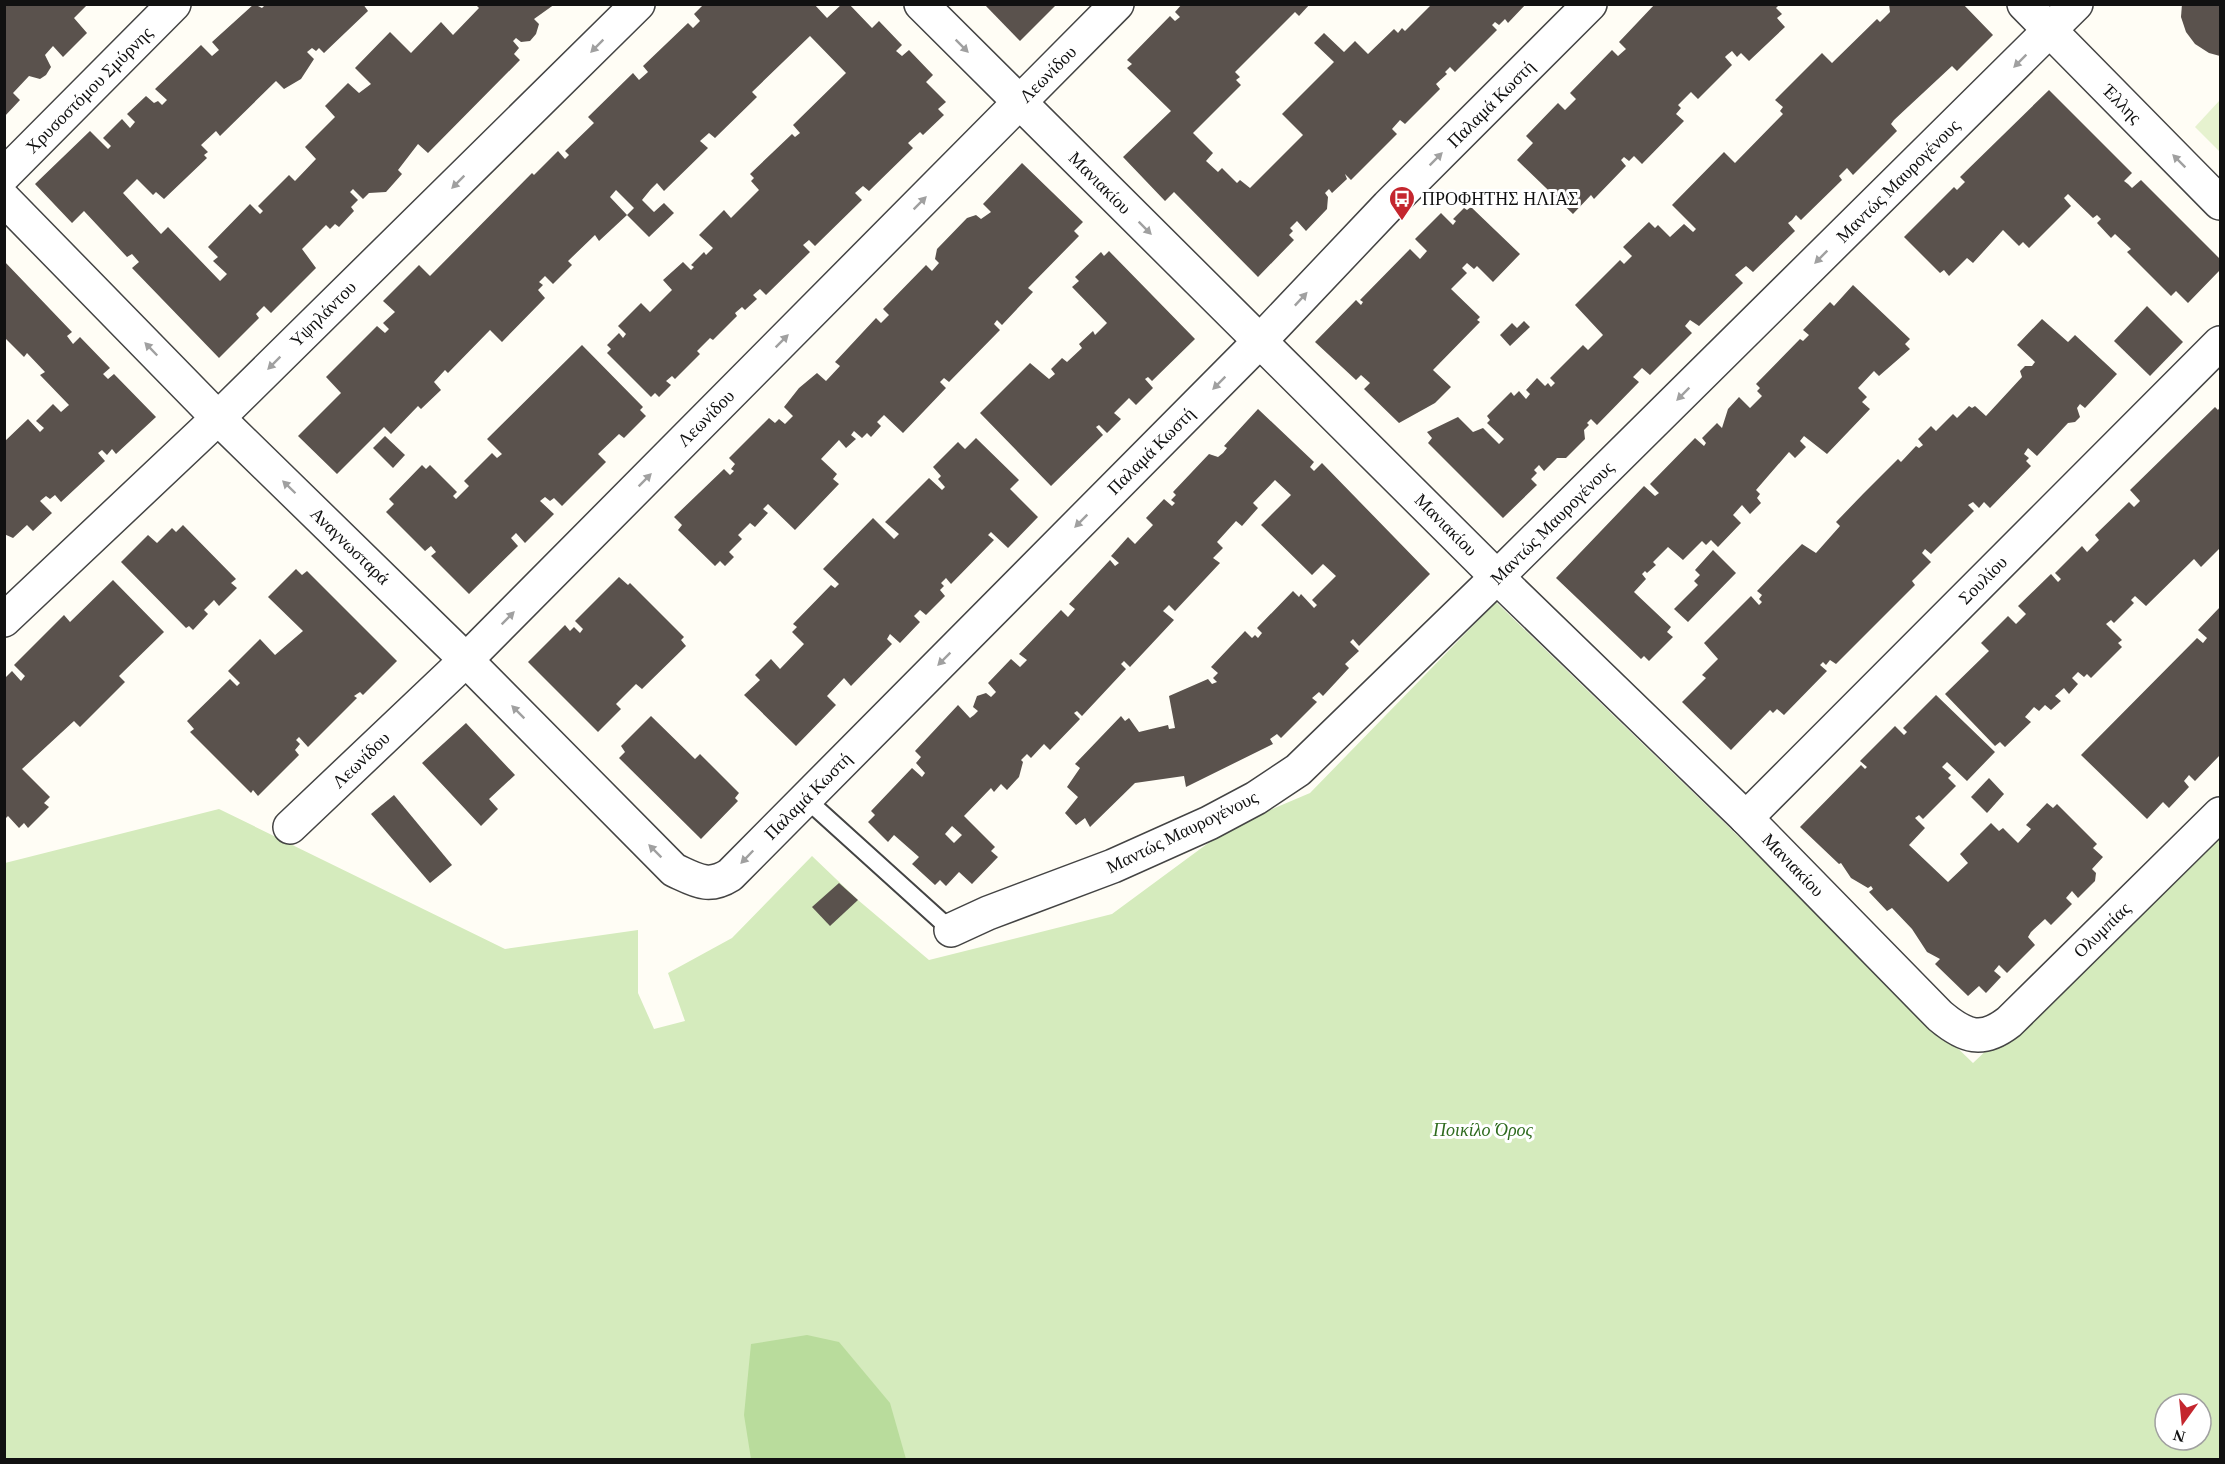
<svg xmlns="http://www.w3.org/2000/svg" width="2225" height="1464" font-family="Georgia,serif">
	<rect width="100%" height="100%" fill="#fffdf5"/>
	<!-- green -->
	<path fill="#d5ebbd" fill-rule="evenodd" d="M1496 602 1973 1063 2220 829V1459L5 1460V863L219 809 505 949 638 930V993L654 1029 685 1021 668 973 732 938 812 856 858 900 929 960 1112 914 1230 827 1310 793ZM2165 1404H2201V1440H2165Z"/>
	<!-- forest -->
	<polygon fill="#b9dc9c" points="807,1335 839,1342 890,1403 906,1459 751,1459 744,1415 751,1344"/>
	<!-- pitch -->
	<polygon fill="#e6f2cf" points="2220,100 2220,152 2195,127"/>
	<!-- building -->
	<g fill="#5a524d" fill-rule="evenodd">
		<polygon points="4,4 88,4 74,18 87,33 63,57 53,46 45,55 51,67 46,75 40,79 29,76 13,93 20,100 4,117"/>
		<polygon points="254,4 262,8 266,4 363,4 368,11 324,53 319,48 316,51 312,48 307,52 314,59 301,79 284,89 276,81 220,136 216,131 201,145 208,152 204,155 207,158 164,199 156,192 153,195 137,179 123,193 161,234 168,227 220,281 227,274 213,261 218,257 208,247 250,204 260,214 263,211 258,206 289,175 295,181 316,159 305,147 335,117 325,106 348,83 359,93 371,84 355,68 390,32 411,53 441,22 453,35 479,8 475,4 555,4 534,19 539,24 536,34 530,41 521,42 516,38 513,41 519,48 514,54 520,60 428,153 418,144 398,170 402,174 386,192 369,193 363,199 353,189 350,192 358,200 351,207 354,211 339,227 335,224 330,229 326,225 302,249 316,268 271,313 264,306 256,314 259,318 219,358 132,268 139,262 132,254 127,257 84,211 72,223 35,184 90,131 108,149 111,146 103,138 122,119 130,128 135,122 127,114 146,96 154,103 158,101 162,105 167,100 155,89 201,45 212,56 219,50 212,42"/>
		<polygon points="704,4 814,4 827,18 842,4 849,4 872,28 879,21 902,45 896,51 902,56 909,50 933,75 926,82 946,102 938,109 944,115 923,135 920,132 908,143 913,148 869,191 863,186 855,193 862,200 815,246 809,240 803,245 810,252 766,295 760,289 753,295 757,299 745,310 742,307 735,313 737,316 713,340 710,338 697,351 700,354 675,379 672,376 666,381 671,385 659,397 655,393 651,397 607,353 611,349 607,345 619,333 623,338 626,334 618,326 641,303 650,312 672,290 663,280 683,262 691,270 694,267 691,265 704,252 706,255 713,248 699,235 724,210 731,218 759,190 751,181 754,178 750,174 792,134 795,137 800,133 793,125 846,73 810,36 752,92 757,97 715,138 709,133 700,141 708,148 664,191 657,183 651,189 642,200 654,212 664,203 674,213 649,237 627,215 634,208 616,190 610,197 627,215 599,241 595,235 568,261 572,265 553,284 545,276 539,282 543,285 538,290 545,298 502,342 490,330 448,373 445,370 434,382 441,390 421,409 418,406 391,434 384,427 337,474 298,436 341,393 326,377 377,326 385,333 389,329 383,323 395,312 383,301 419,265 430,276 532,173 534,175 558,151 565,159 569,155 565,151 594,123 588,117 633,73 639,80 648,72 643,66 688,23 693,28 700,21 694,14"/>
		<polygon points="984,4 1057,4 1020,41"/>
		<polygon points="1182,4 1310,4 1299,16 1295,12 1235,72 1240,77 1236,80 1241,85 1193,133 1213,153 1206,161 1218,172 1222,168 1237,183 1240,180 1250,188 1303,135 1282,114 1334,62 1314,43 1324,33 1344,52 1355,41 1368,54 1394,29 1398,33 1402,28 1405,31 1432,4 1526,4 1508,23 1505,19 1499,25 1495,22 1492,25 1497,30 1455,72 1450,67 1445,72 1447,74 1436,84 1440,89 1405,124 1400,120 1392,129 1397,134 1351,180 1345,174 1347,179 1332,193 1329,189 1325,193 1328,197 1327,209 1306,231 1297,221 1290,228 1293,231 1289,235 1294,240 1258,277 1174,192 1165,201 1123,157 1171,111 1127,68 1132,64 1127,60 1170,16 1175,21 1180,17 1175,12"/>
		<polygon points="1655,4 1780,4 1776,8 1782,14 1777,18 1785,27 1749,61 1741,53 1737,57 1732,51 1727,55 1725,57 1732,65 1698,99 1691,92 1678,105 1681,108 1676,114 1684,121 1642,164 1634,156 1629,161 1624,157 1621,160 1626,166 1594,199 1591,195 1573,214 1517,160 1533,143 1526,136 1558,103 1565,110 1576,99 1570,93 1612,50 1618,56 1626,49 1619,42"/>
		<polygon points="1889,4 1963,4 1993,35 1957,71 1952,66 1894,120 1891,124 1897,131 1853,175 1847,168 1839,176 1842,180 1801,220 1796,215 1792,220 1788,223 1795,231 1753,272 1746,266 1735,275 1743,283 1699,326 1690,320 1685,326 1692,333 1650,375 1642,368 1633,377 1639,382 1597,425 1591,419 1587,423 1589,425 1584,430 1585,439 1566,458 1557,458 1544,471 1539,465 1534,470 1537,473 1531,479 1537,485 1503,518 1428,443 1432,438 1427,432 1458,417 1473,432 1483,428 1499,444 1504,439 1487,423 1490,420 1487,416 1511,392 1514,396 1519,391 1526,399 1530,394 1526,390 1537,378 1545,386 1548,383 1551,387 1555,383 1550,378 1583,345 1588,350 1603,335 1575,305 1620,260 1624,264 1632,256 1623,247 1649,222 1655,228 1658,225 1670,237 1684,224 1693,232 1696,229 1672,205 1724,152 1735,163 1783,114 1780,111 1783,107 1775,100 1822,53 1832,63 1877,19 1880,22 1890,12"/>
		<polygon points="2182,4 2220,4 2220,56 2209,53 2195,44 2186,32 2181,17"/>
		<polygon points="2049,90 2132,173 2124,181 2128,184 2132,188 2141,180 2220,259 2220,270 2188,303 2176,291 2171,296 2127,252 2131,249 2115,234 2111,238 2097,223 2101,219 2097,215 2093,218 2068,194 2064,198 2071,206 2029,248 2023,242 2019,246 2003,230 1973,263 1967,258 1949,276 1944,270 1940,273 1904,237 1954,187 1957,190 1965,182 1960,177"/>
		<polygon points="1022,163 1083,222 1074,231 1079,236 1028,288 1033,292 1002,325 997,320 994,324 1000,330 949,382 944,378 940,382 946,388 903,433 884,415 877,422 881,426 871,437 867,433 862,438 854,431 851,435 856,439 846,448 839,440 821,459 837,474 833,479 839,484 795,530 768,504 763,509 768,513 755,527 750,523 738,535 742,539 729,552 734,557 725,566 720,561 715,566 678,530 682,525 674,517 724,469 730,475 734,471 731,469 735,464 729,458 769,418 775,423 779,419 785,424 793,416 784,407 799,388 817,373 826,381 840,366 835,362 876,318 881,323 889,315 883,309 926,265 932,271 939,263 935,259 937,249 967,218 976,215 981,219 991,212 983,204"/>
		<polygon points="1471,207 1520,254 1493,282 1477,266 1474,269 1467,263 1462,268 1467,273 1451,289 1480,317 1477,320 1480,322 1433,370 1451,387 1435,403 1399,423 1364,389 1370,383 1361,375 1356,380 1315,342 1356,300 1361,305 1363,302 1360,300 1410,249 1420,259 1427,251 1415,239 1441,213 1453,225 1456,221 1453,219 1464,208 1467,210"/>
		<polygon points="1109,251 1195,339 1152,381 1148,377 1145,379 1153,388 1136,405 1129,398 1114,413 1121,419 1107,433 1099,425 1096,427 1103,435 1051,486 980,413 1030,363 1049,379 1055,374 1051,369 1062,358 1067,362 1082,348 1079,344 1093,331 1095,335 1107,323 1072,287 1079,281 1075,277 1101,252 1104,256"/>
		<polygon points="4,261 72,332 67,336 73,344 80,337 110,368 103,374 108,379 114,374 156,417 116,454 112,449 107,455 102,450 98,453 105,461 61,502 55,495 50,499 46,496 40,501 52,513 33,531 27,525 13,538 4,534 4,442 28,419 40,432 44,428 36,421 53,404 61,412 69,405 40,375 45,372 27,353 24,357 6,339 4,341"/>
		<polygon points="1853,285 1910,339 1905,344 1910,349 1879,376 1874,371 1858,388 1867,397 1862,402 1870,409 1827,454 1804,436 1800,441 1806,447 1795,458 1789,452 1756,490 1760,494 1757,498 1761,503 1750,514 1742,505 1733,515 1741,523 1718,547 1711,540 1706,545 1702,541 1683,560 1668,547 1653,562 1656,565 1647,573 1645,571 1642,574 1646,579 1634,592 1671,627 1667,632 1673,637 1649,661 1644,656 1641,659 1556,578 1644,486 1655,496 1659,493 1650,484 1695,438 1704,446 1706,443 1702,438 1717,423 1722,428 1728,409 1739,397 1750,408 1762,396 1757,391 1760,388 1756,384 1800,339 1803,341 1809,335 1803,330 1830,302 1834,306"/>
		<polygon points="2147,306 2183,342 2150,376 2114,341"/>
		<polygon points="2042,319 2068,342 2075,335 2117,374 2085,408 2080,404 2077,408 2080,417 2075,422 2068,423 2037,456 2028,448 2024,454 2029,458 2026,461 2031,466 1990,508 1984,502 1979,508 1973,502 1968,505 1974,511 1931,554 1925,549 1922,553 1931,562 1912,581 1915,585 1836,664 1830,660 1826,665 1823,662 1820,665 1827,671 1784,715 1777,709 1773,713 1770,710 1731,750 1682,702 1706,678 1702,675 1718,659 1704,643 1751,596 1759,605 1762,602 1759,599 1762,595 1757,591 1802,544 1816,553 1840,526 1836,522 1863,494 1898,459 1901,462 1916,446 1919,448 1923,445 1918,439 1931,426 1936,431 1953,414 1957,418 1969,406 1972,408 1975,406 1986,416 2022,377 2020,371 2025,366 2032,366 2035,362 2017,345"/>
		<polygon points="1524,321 1530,327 1510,346 1500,335 1512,323 1517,328"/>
		<polygon points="582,345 643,407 640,410 646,416 624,438 619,434 598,454 606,462 562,506 554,498 550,501 545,497 540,501 554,514 525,543 516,533 511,538 518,546 469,594 431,556 436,552 431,546 425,551 386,512 394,504 389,499 422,465 426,469 430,465 457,492 453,496 456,499 469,486 464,481 492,453 497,458 502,454 487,439"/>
		<polygon points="2215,407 2218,410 2220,407 2220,548 2201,567 2194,559 2146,606 2135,596 2131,600 2134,603 2114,623 2111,620 2106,624 2122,640 2118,643 2122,647 2091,678 2087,674 2084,677 2078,672 2072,678 2078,684 2069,694 2064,688 2055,696 2061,701 2051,710 2045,705 2039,711 2034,707 2025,717 2031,722 2005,747 2000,742 1995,746 1945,694 1989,651 1981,643 2008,616 2016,624 2026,614 2018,606 2051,574 2058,582 2061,579 2055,573 2082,546 2087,552 2099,540 2095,535 2129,502 2134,507 2140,501 2130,490"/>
		<path d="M1258 409 1314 462 1310 467 1314 471 1322 463 1430 574 1359 646 1353 639 1350 642 1359 651 1345 664 1349 668 1323 696 1319 692 1312 698 1317 702 1281 738 1277 734 1270 739 1273 744 1186 787 1184 776 1135 783 1090 827 1085 818 1076 825 1065 813 1078 797 1067 787 1080 768 1075 764 1121 716 1125 721 1129 718 1139 732 1168 725 1169 729 1175 728 1169 696 1208 679 1212 684 1217 682 1213 678 1218 673 1211 667 1245 631 1252 638 1255 635 1258 638 1262 633 1257 628 1293 591 1299 597 1301 594 1314 608 1317 605 1312 600 1336 576 1323 564 1312 575 1261 525 1291 495 1275 480 1253 503 1258 508 1242 526 1236 521 1217 542 1223 548 1213 558 1220 563 1175 611 1169 605 1163 611 1174 620 1130 667 1124 661 1121 664 1126 669 1082 716 1077 711 1074 713 1080 719 1050 750 1044 744 1031 758 1027 754 1021 760 1023 762 1019 777 1007 790 1001 784 994 792 991 788 964 816 995 847 991 851 998 857 972 884 959 872 946 886 940 880 935 885 912 864 919 857 894 835 888 842 868 822 875 815 871 811 912 768 922 777 925 773 916 763 921 757 915 751 958 705 970 718 974 715 978 711 973 707 977 696 986 693 991 697 996 692 988 683 1011 659 1020 667 1027 660 1019 654 1061 610 1068 617 1075 609 1069 604 1110 560 1115 566 1119 563 1111 556 1128 537 1135 544 1153 525 1146 518 1164 499 1172 506 1175 503 1171 500 1176 495 1173 492 1209 454 1218 457 1223 453 1227 448 1224 446ZM952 826 962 835 954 843 945 834Z"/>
		<polygon points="385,436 405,455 393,468 373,448"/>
		<polygon points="976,438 1019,480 1010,489 1038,517 1008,548 991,532 988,535 994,540 951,584 946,578 941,583 944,586 940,590 945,596 926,615 920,610 914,616 920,622 900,643 890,634 887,639 892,644 851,686 844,678 827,696 836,705 796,746 744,695 760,680 755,675 771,659 780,669 804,644 792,632 797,627 793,624 831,585 835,588 839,584 823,569 873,518 894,539 899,534 885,522 929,478 942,490 945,487 938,479 941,476 933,467 958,442 965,449"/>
		<polygon points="183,525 236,579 231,583 237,588 219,606 214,600 204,610 208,614 193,630 189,626 186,628 121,562 148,535 157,543 172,528 176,532"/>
		<polygon points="1713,550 1736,573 1688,622 1674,609 1698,585 1694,581 1700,575 1695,570"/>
		<polygon points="296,569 302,575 307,571 397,661 363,695 360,692 354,696 357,698 308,747 299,737 296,740 300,744 295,750 299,755 258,796 253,790 251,793 190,732 194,729 187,721 230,679 237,686 240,683 228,671 260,639 275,655 303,631 268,597"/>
		<polygon points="619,577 628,585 630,583 684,637 681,640 686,646 642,689 636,684 616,704 621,709 598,732 528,662 565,625 570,631 574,627 580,633 583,629 575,621"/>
		<polygon points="113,580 164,632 119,676 125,682 80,727 74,721 22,769 50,797 44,803 49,807 28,828 24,823 19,828 8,816 4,820 4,679 12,671 21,681 25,676 14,665 64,615 70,622"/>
		<polygon points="2220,607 2220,755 2195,781 2189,775 2184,781 2189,787 2169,808 2163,802 2147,819 2081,755 2197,638 2203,643 2207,638 2198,630"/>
		<polygon points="1936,695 1995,752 1967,781 1947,762 1942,767 1951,775 1948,778 1956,786 1923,819 1919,815 1915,818 1925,828 1909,845 1948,882 1968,863 1960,854 1991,823 1999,831 2003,828 2018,843 2031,829 2026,825 2047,803 2053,808 2057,804 2097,844 2093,848 2103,857 2092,869 2096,873 2095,881 2078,898 2072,891 2066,898 2072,904 2051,925 2045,919 2031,932 2028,937 2035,945 2007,973 1999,965 1994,971 2001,977 1986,993 1979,986 1968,996 1935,964 1940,959 1927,952 1912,929 1892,908 1887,911 1869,892 1873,889 1871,886 1868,888 1851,878 1841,863 1839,864 1800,827 1861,765 1865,769 1867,767 1860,761 1895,726 1904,735 1907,732 1903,728"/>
		<polygon points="651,716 695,759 700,754 739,793 735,798 738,801 701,839 619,758 625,752 621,746"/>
		<polygon points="466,723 515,775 489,799 498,809 481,826 422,763"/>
		<polygon points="1989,778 2004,794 1987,813 1971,797"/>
		<polygon points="394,795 452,865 430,883 371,814"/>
		<polygon points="839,883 858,900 830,926 812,907"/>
	</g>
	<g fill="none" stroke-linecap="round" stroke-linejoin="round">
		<defs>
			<polyline id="service" points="805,798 951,930"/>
			<g id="minor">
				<path d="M921 4 1497 577 1746 818 1940 1016C1965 1037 1982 1043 2009 1022L2220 814"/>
				<polyline points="2024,4 2220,203"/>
				<polyline points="4,175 174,4"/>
				<path d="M4 199 218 418 466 660 674 870C696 880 708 889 730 875L1260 341 1388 206 1590 4"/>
				<polyline points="4,620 218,418 638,4"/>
				<polyline points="1746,818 2220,343"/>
				<polyline points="290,827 466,660 1117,4"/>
				<polyline points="951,930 988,913 1113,866 1209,823 1256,798 1298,770 1497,577 2076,4"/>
			</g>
		</defs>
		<!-- service casing -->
		<use href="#service" stroke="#444" stroke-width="20"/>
		<!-- minor casing -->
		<use href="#minor" stroke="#444" stroke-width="36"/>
		<!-- service -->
		<use href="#service" stroke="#fff" stroke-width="16"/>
		<!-- minor -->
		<use href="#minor" stroke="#fff" stroke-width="33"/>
	</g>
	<!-- one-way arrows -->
	<defs><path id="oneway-solid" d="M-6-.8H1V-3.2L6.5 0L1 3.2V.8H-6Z" transform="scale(1.5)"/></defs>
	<g fill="#a0a0a0">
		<use href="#oneway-solid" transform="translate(597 46) rotate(135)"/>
		<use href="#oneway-solid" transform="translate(962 46) rotate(45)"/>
		<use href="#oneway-solid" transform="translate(2020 61) rotate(135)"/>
		<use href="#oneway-solid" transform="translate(1436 159) rotate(-45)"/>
		<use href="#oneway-solid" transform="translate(2179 161) rotate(-135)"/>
		<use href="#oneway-solid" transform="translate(458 182) rotate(135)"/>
		<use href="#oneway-solid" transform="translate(920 203) rotate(-45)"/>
		<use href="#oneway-solid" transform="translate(1145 228) rotate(45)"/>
		<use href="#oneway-solid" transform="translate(1821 257) rotate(135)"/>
		<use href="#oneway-solid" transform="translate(1301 299) rotate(-47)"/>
		<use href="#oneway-solid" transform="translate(782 341) rotate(-45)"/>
		<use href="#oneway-solid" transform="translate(151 349) rotate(-134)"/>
		<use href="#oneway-solid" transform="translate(274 363) rotate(135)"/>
		<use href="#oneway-solid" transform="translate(1219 383) rotate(135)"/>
		<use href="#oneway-solid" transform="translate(1683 394) rotate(135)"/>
		<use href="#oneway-solid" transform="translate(645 480) rotate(-45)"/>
		<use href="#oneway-solid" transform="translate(289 487) rotate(-136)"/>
		<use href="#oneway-solid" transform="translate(1081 521) rotate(135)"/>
		<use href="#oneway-solid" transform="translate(508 618) rotate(-45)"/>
		<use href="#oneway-solid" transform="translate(944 659) rotate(135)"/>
		<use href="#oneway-solid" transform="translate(518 712) rotate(-135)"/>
		<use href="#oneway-solid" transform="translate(655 851) rotate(-135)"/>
		<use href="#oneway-solid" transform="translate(747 857) rotate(134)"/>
	</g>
	<!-- icons -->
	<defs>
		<symbol id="bus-pin" viewBox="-11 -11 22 30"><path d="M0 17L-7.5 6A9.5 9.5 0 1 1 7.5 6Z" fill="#c4262e" stroke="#fff"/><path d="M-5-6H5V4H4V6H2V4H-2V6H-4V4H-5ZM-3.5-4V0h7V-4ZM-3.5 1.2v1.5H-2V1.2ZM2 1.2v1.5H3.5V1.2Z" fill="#fff"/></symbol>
	</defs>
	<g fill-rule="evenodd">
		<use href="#bus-pin" x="1387" y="184" width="30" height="40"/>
	</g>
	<g text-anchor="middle" stroke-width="6" stroke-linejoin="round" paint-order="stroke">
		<!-- street labels -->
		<g font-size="18" fill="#111" stroke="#fff">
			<text transform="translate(1048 74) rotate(-45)" y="6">Λεωνίδου</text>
			<text transform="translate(89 90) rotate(-45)" y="6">Χρυσοστόμου Σμύρνης</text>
			<text transform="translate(1491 104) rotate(-45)" y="6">Παλαμά Κωστή</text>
			<text transform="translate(2122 104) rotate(45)" y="6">Έλλης</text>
			<text transform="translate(1898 181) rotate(-45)" y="6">Μαντώς Μαυρογένους</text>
			<text transform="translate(1100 183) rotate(45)" y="6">Μανιακίου</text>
			<text transform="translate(323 314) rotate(-45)" y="6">Υψηλάντου</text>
			<text transform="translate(706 418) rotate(-45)" y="6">Λεωνίδου</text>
			<text transform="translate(1151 451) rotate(-45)" y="6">Παλαμά Κωστή</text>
			<text transform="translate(1552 523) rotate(-45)" y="6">Μαντώς Μαυρογένους</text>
			<text transform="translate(1446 525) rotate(45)" y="6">Μανιακίου</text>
			<text transform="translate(350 546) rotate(44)" y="6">Αναγνωσταρά</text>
			<text transform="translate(1983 580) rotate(-45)" y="6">Σουλίου</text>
			<text transform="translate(361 760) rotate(-44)" y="6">Λεωνίδου</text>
			<text transform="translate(808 796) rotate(-45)" y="6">Παλαμά Κωστή</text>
			<text transform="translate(1182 832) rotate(-26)" y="6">Μαντώς Μαυρογένους</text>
			<text transform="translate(1793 865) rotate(46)" y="6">Μανιακίου</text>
			<text transform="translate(2102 930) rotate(-44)" y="6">Ολυμπίας</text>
		</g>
		<!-- poi labels -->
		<g font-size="18" fill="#111" stroke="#fff" text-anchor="start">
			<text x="1422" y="205">ΠΡΟΦΗΤΗΣ ΗΛΙΑΣ</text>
		</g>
		<!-- park labels -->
		<g font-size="18" font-style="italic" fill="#2f6b1f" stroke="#fff">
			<text x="1483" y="1136">Ποικίλο Όρος</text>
		</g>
	</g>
	<!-- border -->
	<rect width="2225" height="1464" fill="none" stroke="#111111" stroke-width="12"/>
	<!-- north arrow -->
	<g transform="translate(2183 1422) rotate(195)"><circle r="28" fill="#ffffff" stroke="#a0a0a0" stroke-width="1.5"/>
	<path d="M0-4.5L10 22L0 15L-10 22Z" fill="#c4262e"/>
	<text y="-9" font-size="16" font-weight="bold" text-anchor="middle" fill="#111111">N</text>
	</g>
</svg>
